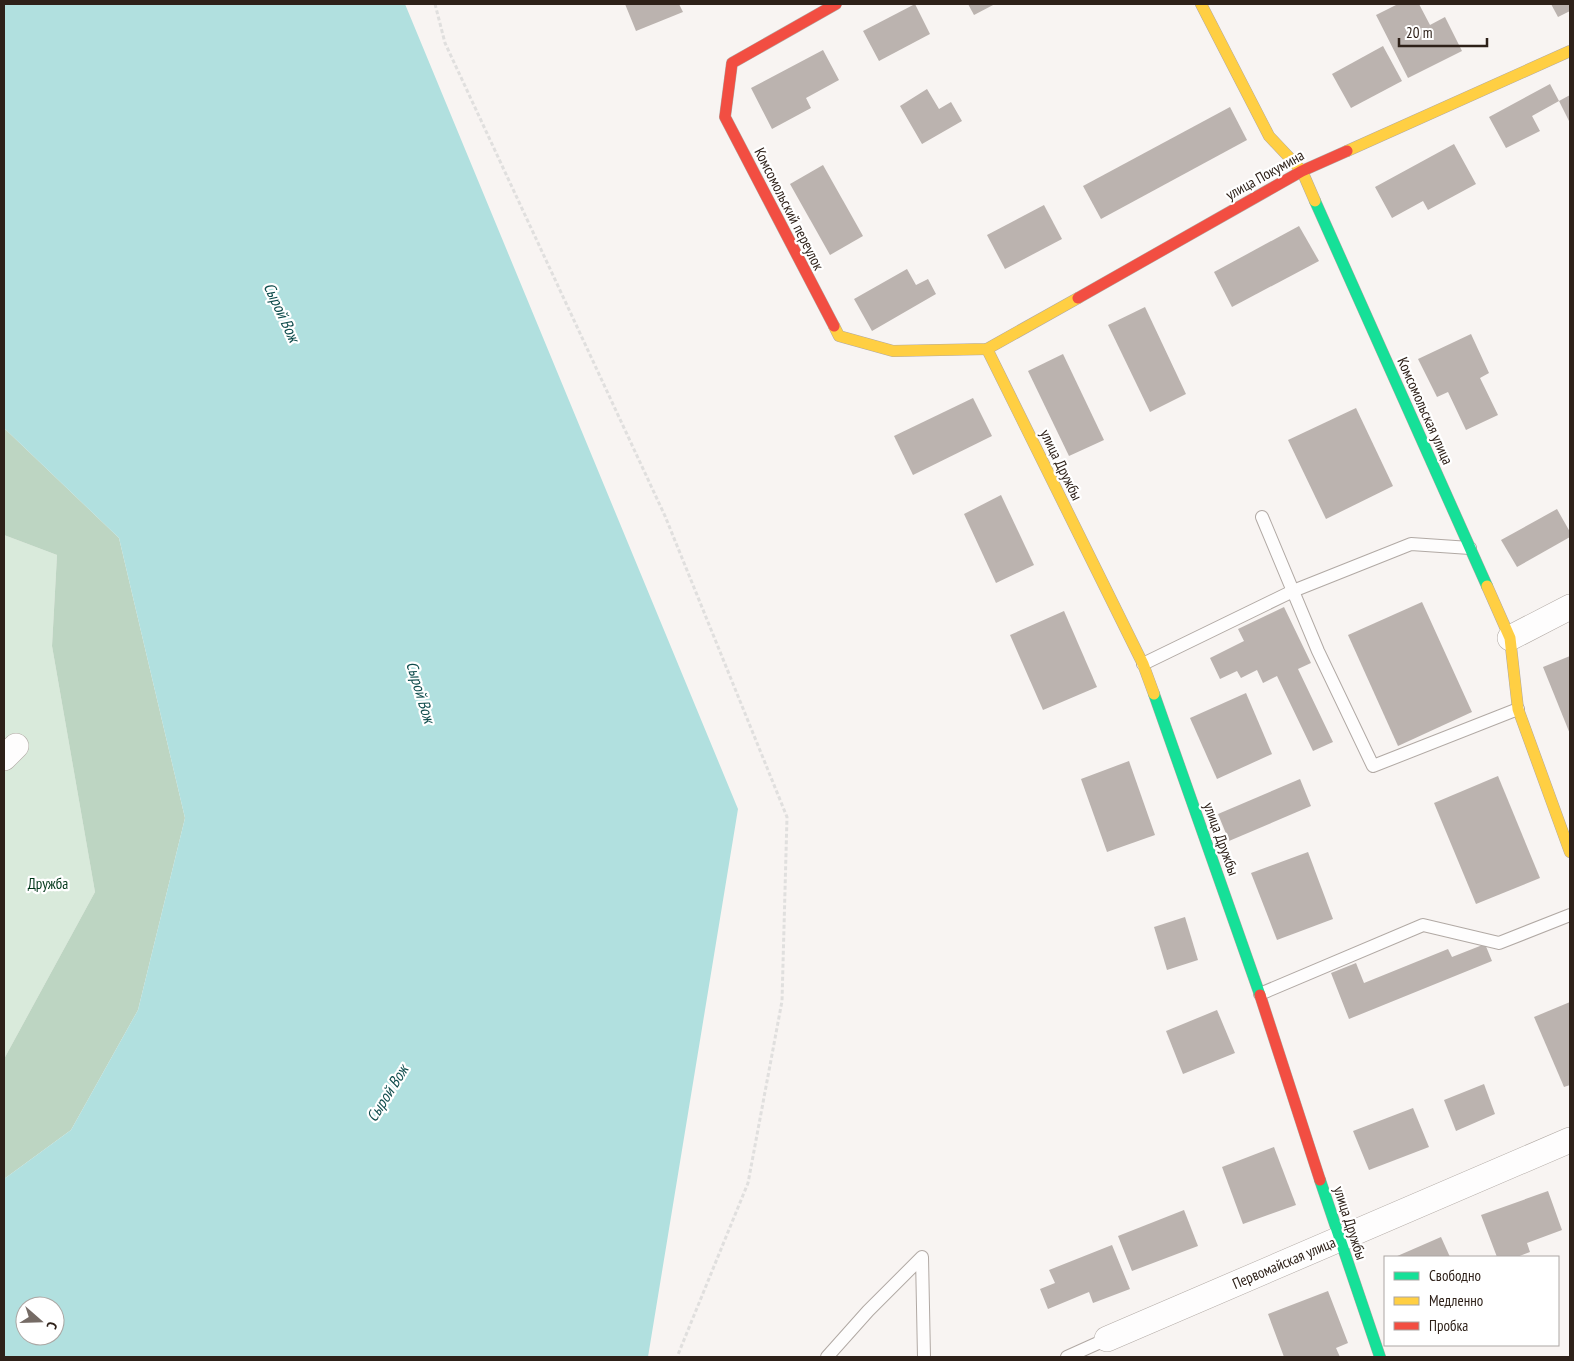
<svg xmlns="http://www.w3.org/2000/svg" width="1574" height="1361" font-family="'PT Sans Narrow',sans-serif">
	<rect width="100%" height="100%" fill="#f8f4f2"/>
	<!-- green -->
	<polygon fill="#d9eadb" points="4,535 57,555 52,646 95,892 4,1059"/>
	<!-- forest -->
	<polygon fill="#bdd5c2" points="4,428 119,538 185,818 138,1010 71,1130 4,1179 4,1059 95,892 52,646 57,555 4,535"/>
	<!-- water -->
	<path fill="#b1e0df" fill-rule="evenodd" d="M4 4H405L738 809 648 1357H4V1179L71 1130 138 1010 185 818 119 538 4 428ZM25 1306H55V1336H25Z"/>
	<!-- building -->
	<g fill="#bbb3af">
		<polygon points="625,4 679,4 683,12 636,31"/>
		<polygon points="915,4 930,34 879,61 863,31"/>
		<polygon points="968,4 995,4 974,15"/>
		<polygon points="1398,4 1419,4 1430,25 1445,17 1462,51 1408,78 1376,15"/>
		<polygon points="1551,4 1570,4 1570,11 1558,17"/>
		<polygon points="1383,46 1402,81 1351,108 1332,74"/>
		<polygon points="823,50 839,80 806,98 811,108 772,129 751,88"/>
		<polygon points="1550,84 1559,101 1532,116 1540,131 1506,148 1489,117"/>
		<polygon points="927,89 939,109 951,102 962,121 922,144 900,106"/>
		<polygon points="1570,95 1570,123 1559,101"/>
		<polygon points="1230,107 1247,140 1101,219 1083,186"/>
		<polygon points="1454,144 1476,184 1428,210 1423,201 1392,218 1375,187"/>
		<polygon points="823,165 863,236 830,255 790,184"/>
		<polygon points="1044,205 1062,239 1005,269 987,235"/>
		<polygon points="1299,226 1319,261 1232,307 1214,272"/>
		<polygon points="907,269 916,285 928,279 936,294 872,331 854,299"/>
		<polygon points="1145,307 1186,394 1150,412 1108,325"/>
		<polygon points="1471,334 1489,373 1480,378 1498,415 1466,430 1448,392 1437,397 1418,359"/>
		<polygon points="1063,354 1104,440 1069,456 1028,371"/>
		<polygon points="973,398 992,436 913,475 894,436"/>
		<polygon points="1356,408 1393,486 1326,519 1288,440"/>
		<polygon points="1001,495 1034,565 996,583 964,514"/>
		<polygon points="1557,509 1570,532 1570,537 1517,567 1501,540"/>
		<polygon points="1422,602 1472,712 1398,746 1348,635"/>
		<polygon points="1284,607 1311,663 1298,669 1333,742 1313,751 1277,676 1263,683 1257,670 1241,678 1237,671 1220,679 1210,658 1244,641 1238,629"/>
		<polygon points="1064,611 1097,687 1043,710 1010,635"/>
		<polygon points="1570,656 1570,734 1543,667"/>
		<polygon points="1246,693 1272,754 1217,779 1190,718"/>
		<polygon points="1129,761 1155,835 1107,852 1081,779"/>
		<polygon points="1498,776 1540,878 1476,904 1434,803"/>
		<polygon points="1300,779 1311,806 1229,841 1218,814"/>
		<polygon points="1308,852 1333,919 1277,940 1251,873"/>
		<polygon points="1185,917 1198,960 1167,970 1154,927"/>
		<polygon points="1485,944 1492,961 1349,1019 1331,973 1356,963 1364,983 1448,949 1452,957"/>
		<polygon points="1570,1002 1570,1085 1564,1087 1534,1017"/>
		<polygon points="1217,1010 1235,1053 1183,1074 1166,1031"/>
		<polygon points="1484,1084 1495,1114 1456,1131 1444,1100"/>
		<polygon points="1413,1108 1429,1147 1369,1170 1353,1131"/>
		<polygon points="1274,1147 1296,1205 1243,1224 1222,1167"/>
		<polygon points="1548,1191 1562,1230 1527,1243 1530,1252 1517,1257 1497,1257 1481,1215"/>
		<polygon points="1184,1210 1198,1246 1132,1271 1118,1236"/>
		<polygon points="1441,1237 1450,1257 1395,1257"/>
		<polygon points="1112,1245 1130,1289 1093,1303 1089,1292 1048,1309 1040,1289 1055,1283 1049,1270"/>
		<polygon points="1328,1291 1348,1343 1336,1348 1340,1357 1284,1357 1268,1314"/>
	</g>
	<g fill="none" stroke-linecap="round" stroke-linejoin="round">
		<defs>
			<g id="lane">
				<polyline points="1262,517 1318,651 1373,766 1518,709"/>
				<polyline points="1143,664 1293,591 1411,544 1470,548"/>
				<polyline points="1260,994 1423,925 1499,943 1570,915"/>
				<polyline points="827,1357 868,1311 922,1257 924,1357"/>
				<polyline points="1067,1357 1107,1339"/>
			</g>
			<g id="street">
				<polyline points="1510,638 1570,607"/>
				<polyline points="4,758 16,746"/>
				<polyline points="1107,1339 1570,1140"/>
			</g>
			<g id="fast">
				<polyline points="1315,201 1487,586"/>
				<polyline points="1154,694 1260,995"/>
				<polyline points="1320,1180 1380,1357"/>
			</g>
			<g id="slow">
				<polyline points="1201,4 1269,136 1302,171 1315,201"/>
				<polyline points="1347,151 1570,51"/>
				<polyline points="834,326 839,336 893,351 987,349 1078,298"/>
				<polyline points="987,349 1143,664 1154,694"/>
				<polyline points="1487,586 1510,638 1518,709 1570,852"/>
			</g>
			<g id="jam">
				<polyline points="1078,298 1302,171 1347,151"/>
				<polyline points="834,326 725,117 732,63 836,4"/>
				<polyline points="1260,995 1320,1180"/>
			</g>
		</defs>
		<!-- lane casing -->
		<use href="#lane" stroke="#b1a9a4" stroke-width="14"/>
		<!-- street casing -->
		<use href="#street" stroke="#b1a9a4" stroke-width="26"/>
		<!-- fast casing -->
		<use href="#fast" stroke="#b1a9a4" stroke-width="12"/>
		<!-- slow casing -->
		<use href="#slow" stroke="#b1a9a4" stroke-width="12"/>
		<!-- jam casing -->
		<use href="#jam" stroke="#b1a9a4" stroke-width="12"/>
		<!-- path -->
		<polyline stroke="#e0dfde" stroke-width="3" stroke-dasharray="4 2.5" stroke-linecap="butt" points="435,4 445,43 665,516 787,817 782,1001 748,1183 677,1357"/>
		<!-- lane -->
		<use href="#lane" stroke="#fefdfd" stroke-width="12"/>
		<!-- street -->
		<use href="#street" stroke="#fefdfd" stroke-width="25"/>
		<!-- fast -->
		<use href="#fast" stroke="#16e098" stroke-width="11"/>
		<!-- slow -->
		<use href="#slow" stroke="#ffcf43" stroke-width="11"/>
		<!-- jam -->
		<use href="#jam" stroke="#f24e42" stroke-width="11"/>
	</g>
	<g text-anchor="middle" stroke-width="4.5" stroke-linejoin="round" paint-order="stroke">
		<!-- street labels -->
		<g font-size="15" fill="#2e2119" stroke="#fff">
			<text transform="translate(1265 175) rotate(-29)" y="5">улица Покумина</text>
			<text transform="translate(789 209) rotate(63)" y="5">Комсомольский переулок</text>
			<text transform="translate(1425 411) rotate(66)" y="5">Комсомольская улица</text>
			<text transform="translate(1061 465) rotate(64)" y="5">улица Дружбы</text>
			<text transform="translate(1221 839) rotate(70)" y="5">улица Дружбы</text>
			<text transform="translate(1350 1223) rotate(72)" y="5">улица Дружбы</text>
			<text transform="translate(1284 1263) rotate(-23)" y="5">Первомайская улица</text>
		</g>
		<!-- park labels -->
		<g font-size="15" fill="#003719" stroke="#fff">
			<text x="48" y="889">Дружба</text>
		</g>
		<!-- water labels -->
		<g font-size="16" font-style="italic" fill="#0f4c4c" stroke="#fff">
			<text transform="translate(282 312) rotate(65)" y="6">Сырой Вож</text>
			<text transform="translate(421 692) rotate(73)" y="6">Сырой Вож</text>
			<text transform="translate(387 1093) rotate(-58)" y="6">Сырой Вож</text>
		</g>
	</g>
	<!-- border -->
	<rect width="1574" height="1361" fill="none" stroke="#2e2119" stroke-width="10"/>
	<!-- legend -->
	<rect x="1384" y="1256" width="175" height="90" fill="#ffffff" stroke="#aba6a3"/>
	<rect x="1394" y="1272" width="25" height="8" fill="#16e098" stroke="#aba6a3"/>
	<text x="1429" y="1281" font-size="15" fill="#2e2119">Свободно</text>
	<rect x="1394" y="1297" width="25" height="8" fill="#ffcf43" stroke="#aba6a3"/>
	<text x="1429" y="1306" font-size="15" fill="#2e2119">Медленно</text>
	<rect x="1394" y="1322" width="25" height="8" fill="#f24e42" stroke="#aba6a3"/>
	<text x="1429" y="1331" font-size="15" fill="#2e2119">Пробка</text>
	<!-- north arrow -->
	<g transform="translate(40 1321) rotate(110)"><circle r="24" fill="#ffffff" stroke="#aba6a3"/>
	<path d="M0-4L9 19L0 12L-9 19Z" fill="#756b65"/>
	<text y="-8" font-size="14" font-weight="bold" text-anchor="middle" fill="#2e2119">С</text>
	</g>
	<!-- scale -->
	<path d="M1399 38v8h88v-8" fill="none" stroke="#2e2119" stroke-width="2.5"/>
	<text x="1406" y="38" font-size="15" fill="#2e2119" stroke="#ffffff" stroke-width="4" paint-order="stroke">20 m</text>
</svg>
